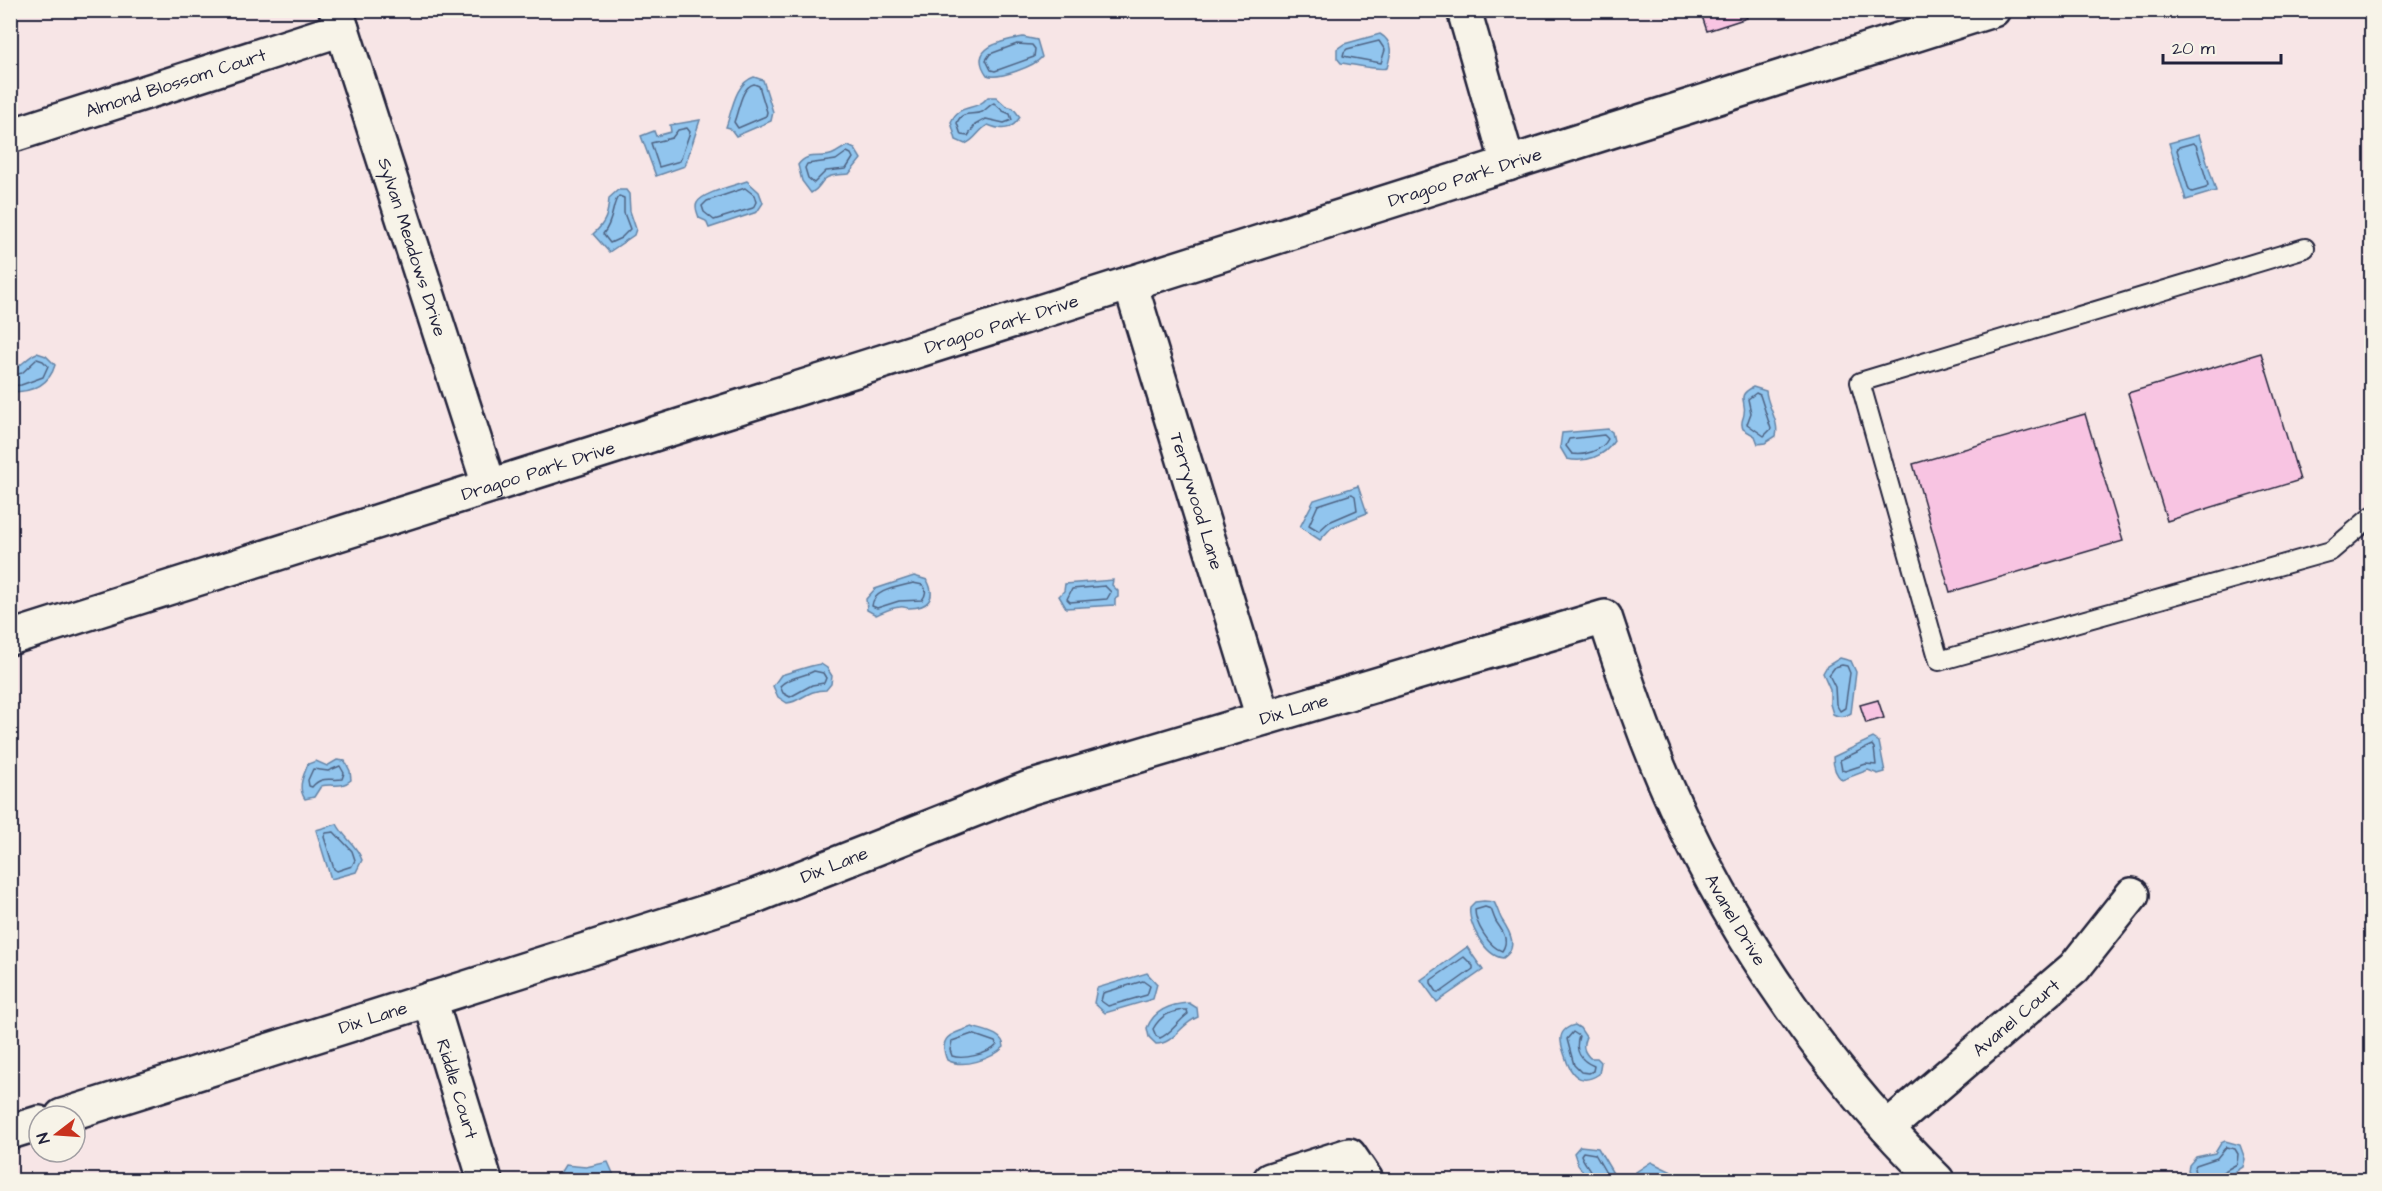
<svg xmlns="http://www.w3.org/2000/svg" width="2382" height="1191" font-family="'Architects Daughter',sans-serif">
	<rect width="100%" height="100%" fill="#f7e5e6"/>
	<filter id="ink" filterUnits="userSpaceOnUse"><feTurbulence type="fractalNoise" baseFrequency=".0167" numOctaves="2"/><feDisplacementMap in="SourceGraphic" scale="12" xChannelSelector="R" yChannelSelector="G"/><feConvolveMatrix kernelMatrix="1 2 1 2 8 2 1 2 1" color-interpolation-filters="sRGB"/></filter>
	<g filter="url(#ink)">
		<!-- water -->
		<g fill="#91c5ee" stroke="#6584a6" stroke-width="1.5">
			<path d="M1380 34C1394 42 1391 55 1387 68 1379 71 1352 64 1341 63L1337 58V49L1344 44Z"/>
			<path d="M1023 37 1037 40 1042 57C1035 66 998 80 987 75 967 47 1002 41 1023 37Z"/>
			<path d="M754 77 763 80 773 112 771 121 736 136 730 128 726 127C732 111 735 83 754 77Z"/>
			<path d="M988 97H996L1006 106 1013 108 1020 117C1012 130 1002 131 988 125 978 130 976 140 965 144L956 140 951 122C960 102 975 113 988 97Z"/>
			<polygon points="700,120 685,166 656,176 641,136 654,131 656,136 671,132 670,125"/>
			<polygon points="2199,135 2216,191 2186,200 2169,143"/>
			<path d="M848 146 855 149 861 159 849 174C842 175 830 174 825 179 819 184 820 188 811 193L802 181 798 165C808 150 822 161 835 153 840 150 842 148 848 146Z"/>
			<path d="M747 181 759 192 763 203 757 212 709 228 706 221 699 218C698 213 694 208 697 203 701 193 736 185 747 181Z"/>
			<path d="M618 190H626L629 194 630 211 636 229 634 235 609 252 593 234C606 223 608 214 609 198Z"/>
			<path d="M37 353 46 356 55 365C49 386 30 392 11 392V371C22 366 27 357 37 353Z"/>
			<path d="M1753 387 1766 391C1767 406 1780 422 1776 436L1765 443 1758 444 1755 436 1743 429C1740 421 1743 421 1744 414 1747 400 1735 397 1753 387Z"/>
			<path d="M1608 429 1612 432 1614 441C1604 457 1585 463 1567 459L1560 447 1562 433Z"/>
			<polygon points="1358,486 1367,513 1332,527 1320,540 1300,527 1314,500"/>
			<path d="M914 576 927 580C937 598 928 608 909 608 906 608 903 606 900 607 892 607 883 612 876 615L867 610 866 599 875 589Z"/>
			<polygon points="1113,580 1112,585 1118,591 1118,597 1115,599 1115,605 1066,608 1059,596 1064,591 1065,584"/>
			<path d="M1840 658 1851 661 1856 672 1851 713C1844 717 1840 718 1833 714L1830 704V689L1823 673 1827 666Z"/>
			<path d="M821 664 827 668 832 676 831 684 826 690C806 690 801 702 787 703L778 697 773 686 781 675C793 672 810 665 821 664Z"/>
			<path d="M1873 738 1879 742 1885 772 1878 774 1868 770 1842 780C1835 774 1833 766 1833 757Z"/>
			<path d="M337 760 345 761 350 771 351 780C341 789 333 783 321 786L314 797 305 799C297 787 303 777 308 764L316 761 327 766Z"/>
			<path d="M337 824C344 838 357 845 362 860L356 872 331 879 316 830Z"/>
			<path d="M1484 901 1494 902C1497 907 1499 915 1502 920 1510 932 1519 948 1503 958 1485 956 1467 923 1470 907L1475 902Z"/>
			<polygon points="1467,947 1483,970 1437,1002 1421,980"/>
			<polygon points="1147,973 1157,984 1153,999 1105,1013 1094,1003 1097,988"/>
			<path d="M1189 1003 1197 1008 1198 1017C1180 1024 1174 1044 1156 1044L1149 1037 1147 1028C1154 1010 1171 1004 1189 1003Z"/>
			<path d="M1575 1025 1580 1028 1586 1037C1582 1046 1583 1051 1590 1058H1597L1601 1062 1599 1074C1580 1087 1570 1074 1565 1056 1563 1050 1560 1043 1561 1037 1562 1030 1569 1026 1575 1025Z"/>
			<path d="M972 1027C984 1031 1003 1033 1004 1047 992 1059 963 1069 947 1060 937 1036 953 1033 972 1027Z"/>
			<polygon points="2225,1141 2240,1145 2245,1159 2243,1167 2222,1180 2195,1180 2188,1170 2189,1165 2196,1157 2215,1153 2221,1143"/>
			<polygon points="1580,1146 1598,1148 1617,1180 1589,1180 1578,1165 1574,1153"/>
			<polygon points="608,1162 616,1180 558,1180 557,1178 565,1165 586,1167"/>
			<polygon points="1651,1162 1680,1176 1681,1180 1643,1180 1636,1172"/>
		</g>
		<g fill="none" stroke-linecap="round" stroke-linejoin="round">
			<!-- shore -->
			<g stroke="#4e6383" stroke-width="1.5">
				<polygon points="1379,41 1385,50 1381,63 1343,56 1344,52 1347,49"/>
				<polygon points="1017,44 1032,45 1035,49 1034,57 995,71 991,70 986,60 990,54"/>
				<path d="M754 84 759 86 767 112 766 116 738 128 734 122C739 110 741 87 754 84Z"/>
				<path d="M994 103 1003 111 1010 114 1012 120 1004 123 986 119 975 125 968 136 961 135 957 123C962 110 972 116 982 112 987 109 989 105 994 103Z"/>
				<polygon points="687,128 690,132 680,161 659,167 651,143 672,138 678,130"/>
				<polygon points="2193,143 2196,145 2208,185 2206,188 2192,192 2189,190 2177,150 2179,147"/>
				<polygon points="847,152 851,154 853,158 846,169 826,171 814,183 808,178 805,168 807,164 836,160"/>
				<polygon points="745,188 754,195 756,202 753,208 714,220 704,212 702,206 707,201"/>
				<path d="M619 196 624 198V213L630 229 621 238 610 243 603 234C615 220 611 203 619 196Z"/>
				<polyline points="10,376 22,373 37,359 43,361 48,366 43,377 21,385 10,386"/>
				<polygon points="1756,393 1760,395 1771,429 1764,436 1747,424 1751,413 1748,399"/>
				<path d="M1604 435 1608 439C1602 451 1584 456 1572 454L1566 446 1569 439Z"/>
				<polygon points="1352,494 1355,496 1357,510 1329,522 1319,531 1309,525 1318,505"/>
				<path d="M913 583 923 585C927 590 926 595 922 600L899 601 877 608 872 606C873 589 900 587 913 583Z"/>
				<polygon points="1105,586 1111,592 1107,599 1070,602 1067,599 1072,589"/>
				<polygon points="1842,665 1847,666 1850,673 1845,708 1840,711 1836,704 1835,687 1829,675 1835,667"/>
				<path d="M814 671 823 673 826 678 824 683 812 685 790 697 783 693 780 686C788 677 803 677 814 671Z"/>
				<polygon points="1872,745 1874,748 1876,765 1866,764 1845,771 1842,770 1840,760"/>
				<path d="M340 766 344 773 342 779C330 781 322 775 312 787L309 786 308 780 313 769 328 771Z"/>
				<polygon points="334,832 352,851 355,860 352,866 337,871 334,869 324,837 326,833"/>
				<path d="M1485 907 1491 909C1493 913 1494 919 1497 923 1504 933 1509 941 1502 951 1489 947 1475 923 1475 910Z"/>
				<polygon points="1464,957 1473,966 1473,969 1441,992 1437,992 1431,983 1431,980"/>
				<polygon points="1143,981 1150,986 1147,995 1108,1006 1101,1001 1103,993"/>
				<path d="M1183 1010H1187L1188 1014C1178 1021 1171 1034 1160 1038L1156 1036 1153 1029C1160 1016 1169 1012 1183 1010Z"/>
				<path d="M1573 1032 1579 1036C1574 1051 1581 1061 1594 1066L1593 1071 1589 1073 1581 1072 1574 1065 1567 1039Z"/>
				<path d="M972 1034 995 1042 997 1045C989 1054 963 1060 952 1056L950 1050 952 1041Z"/>
				<path d="M1594 1180C1593 1171 1584 1164 1581 1155L1583 1152 1595 1154 1610 1180"/>
				<polyline points="2198,1180 2194,1169 2196,1165 2217,1158 2226,1147 2235,1149 2238,1154 2237,1164 2221,1173 2218,1180"/>
			</g>
		</g>
		<!-- building -->
		<g fill="#f8c4e2" stroke="#22223b" stroke-width="1.5">
			<polygon points="1700,10 1744,10 1747,18 1707,31"/>
			<polygon points="2261,353 2300,480 2167,521 2128,393"/>
			<polygon points="2085,414 2123,541 1950,592 1913,464"/>
			<polygon points="1878,700 1884,718 1866,723 1860,705"/>
		</g>
		<g fill="none" stroke-linecap="round" stroke-linejoin="round">
			<defs>
				<polyline id="service" points="2305,248 1860,382 1939,661 2331,551 2372,516"/>
				<g id="minor">
					<polyline points="1464,10 1508,164"/>
					<path id="s1" d="M10 136 342 29"/>
					<path id="s2" d="M1130 283 1263 718"/>
					<path id="s3" d="M10 638 1993 10"/>
					<path id="s4" d="M430 999 485 1180"/>
					<path id="s5" d="M62 1116 750 898 1029 788 1605 617C1626 681 1647 744 1675 805 1737 941 1830 1076 1937 1180"/>
					<path id="s6" d="M1887 1128 2074 968 2132 895"/>
					<polyline points="10,1132 39,1123"/>
					<polyline points="1270,1180 1349,1155 1366,1180"/>
				</g>
				<g id="tertiary">
					<path id="s7" d="M336 10 489 485"/>
				</g>
			</defs>
			<!-- service casing -->
			<use href="#service" stroke="#22223b" stroke-width="22"/>
			<!-- minor casing -->
			<use href="#minor" stroke="#22223b" stroke-width="38"/>
			<!-- tertiary casing -->
			<use href="#tertiary" stroke="#22223b" stroke-width="38"/>
			<!-- service -->
			<use href="#service" stroke="#f7f3e8" stroke-width="18"/>
			<!-- minor -->
			<use href="#minor" stroke="#f7f3e8" stroke-width="33"/>
			<!-- tertiary -->
			<use href="#tertiary" stroke="#f7f3e8" stroke-width="33"/>
		</g>
	</g>
	<g text-anchor="middle" stroke-width="6" stroke-linejoin="round" paint-order="stroke">
		<!-- street labels -->
		<g font-size="18" fill="#22223b" stroke="#f7f3e8">
			<text dy="6" stroke="none"><textPath href="#s1" startOffset="174">Almond Blossom Court</textPath></text>
			<text dy="6" stroke="none"><textPath href="#s3" startOffset="1526">Dragoo Park Drive</textPath></text>
			<text dy="6" stroke="none"><textPath href="#s7" startOffset="249">Sylvan Meadows Drive</textPath></text>
			<text dy="6" stroke="none"><textPath href="#s3" startOffset="1040">Dragoo Park Drive</textPath></text>
			<text dy="6" stroke="none"><textPath href="#s3" startOffset="554">Dragoo Park Drive</textPath></text>
			<text dy="6" stroke="none"><textPath href="#s2" startOffset="228">Terrywood Lane</textPath></text>
			<text dy="6" stroke="none"><textPath href="#s5" startOffset="1298">Dix Lane</textPath></text>
			<text dy="6" stroke="none"><textPath href="#s5" startOffset="812">Dix Lane</textPath></text>
			<text dy="6" stroke="none"><textPath href="#s5" startOffset="1953">Avanel Drive</textPath></text>
			<text dy="6" stroke="none"><textPath href="#s5" startOffset="326">Dix Lane</textPath></text>
			<text dy="6" stroke="none"><textPath href="#s6" startOffset="170">Avanel Court</textPath></text>
			<text dy="6" stroke="none"><textPath href="#s4" startOffset="94">Riddle Court</textPath></text>
		</g>
	</g>
	<!-- margin -->
	<rect width="2382" height="1191" fill="none" stroke="#f7f3e8" stroke-width="36"/>
	<rect x="18" y="18" width="2346" height="1155" fill="none" stroke="#22223b" stroke-width="2" filter="url(#ink)"/>
	<!-- north arrow -->
	<g transform="translate(57 1134) rotate(253)"><circle r="28" fill="#f7f3e8" stroke="#a29fa3" stroke-width="1.5"/>
	<path d="M0-4.5L10 22L0 15L-10 22Z" fill="#c8321e"/>
	<text y="-9" font-size="16" font-weight="bold" text-anchor="middle" fill="#22223b">N</text>
	</g>
	<!-- scale -->
	<path d="M2163 54v9h118v-9" fill="none" stroke="#22223b" stroke-width="3"/>
	<text x="2172" y="54" font-size="18" fill="#22223b" stroke="#f7f3e8" stroke-width="4.5" paint-order="stroke">20 m</text>
</svg>
